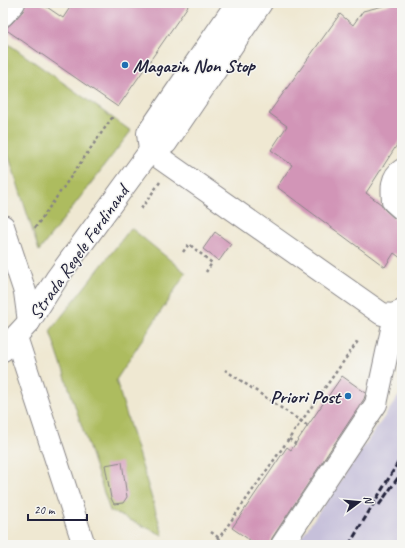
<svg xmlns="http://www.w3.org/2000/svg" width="405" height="548" font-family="Caveat,sans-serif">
	<rect width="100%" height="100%" fill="#f6f6f2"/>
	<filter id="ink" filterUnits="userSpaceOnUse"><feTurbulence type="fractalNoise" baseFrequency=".025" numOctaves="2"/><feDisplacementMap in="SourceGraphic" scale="8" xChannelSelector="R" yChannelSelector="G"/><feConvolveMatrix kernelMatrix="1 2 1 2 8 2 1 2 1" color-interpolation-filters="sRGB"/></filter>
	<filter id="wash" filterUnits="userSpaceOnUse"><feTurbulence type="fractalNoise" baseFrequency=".012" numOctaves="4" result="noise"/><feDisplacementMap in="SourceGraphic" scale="16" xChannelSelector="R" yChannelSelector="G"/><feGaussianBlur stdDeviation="0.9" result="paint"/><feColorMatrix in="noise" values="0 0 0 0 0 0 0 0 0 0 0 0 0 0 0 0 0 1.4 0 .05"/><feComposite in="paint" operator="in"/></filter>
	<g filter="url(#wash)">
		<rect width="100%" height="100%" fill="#efe8d2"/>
		<!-- industrial -->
		<polygon fill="#c6c0da" points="402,391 402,545 296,545"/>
		<!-- green -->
		<g fill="#adbc5e" stroke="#686f4c">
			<polygon points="3,40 131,131 39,251 3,138"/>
			<polygon points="131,228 186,273 116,380 163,535 110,511 50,331"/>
		</g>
		<g id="blocks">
			<!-- building -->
			<g fill="#d295b7">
				<polygon points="26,3 41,3 63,18 73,3 190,3 118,107 5,29 12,23 23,11"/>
				<polygon points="395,3 402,3 402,137 366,193 381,204 385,210 394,218 402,221 402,259 394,253 385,267 277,187 292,165 271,150 287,126 269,113 340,14 353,25 363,11"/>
				<polygon points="215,232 231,244 219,261 203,249"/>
				<polygon points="342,376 366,393 364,399 272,538 270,545 257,545 232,528 287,447 291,450"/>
				<polygon points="122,462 127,497 123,503 114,504 111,498 105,465"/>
			</g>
		</g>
	</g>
	<g filter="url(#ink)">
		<use href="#blocks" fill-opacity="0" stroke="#888586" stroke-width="1"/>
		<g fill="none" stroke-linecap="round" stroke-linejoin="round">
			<defs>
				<g id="minor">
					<polyline points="3,15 14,3"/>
					<polyline points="150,151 382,314 393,315 402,311"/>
					<polyline points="150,151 148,133 150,130 237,3"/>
					<path d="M402 170C391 177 392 189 393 201L402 209"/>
					<polyline points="3,226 25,292 29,322"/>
					<polyline points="16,337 84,545"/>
					<polyline points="3,350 29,322 57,278 150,151 166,143 261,3"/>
					<polyline points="282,545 376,404 394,320 393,315"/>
				</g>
			</defs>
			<!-- minor casing -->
			<use href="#minor" stroke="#888586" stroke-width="24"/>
			<!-- path -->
			<g stroke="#888586" stroke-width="2.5" stroke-dasharray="3 3" stroke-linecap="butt">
				<polyline points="141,209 160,182"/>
				<polyline points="35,228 114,115"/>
				<polyline points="183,252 189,244 212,263 206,272"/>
				<polyline points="225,370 308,426"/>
				<polyline points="289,439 296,444"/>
				<polyline points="211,532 219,538"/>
				<polyline points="214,545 358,341"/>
			</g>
			<!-- minor -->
			<use href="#minor" stroke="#fff" stroke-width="22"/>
			<!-- rail -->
			<g stroke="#22223b" stroke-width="3" stroke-dasharray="6 3" stroke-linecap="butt">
				<polyline points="379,505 402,472"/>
				<polyline points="349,545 402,456"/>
			</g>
		</g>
	</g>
	<!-- markers -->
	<g fill="#1f6fb2" stroke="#f6f6f2" stroke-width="1.5">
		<circle cx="125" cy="65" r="4"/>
		<circle cx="348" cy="396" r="4"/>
	</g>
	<g text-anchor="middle" stroke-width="3" stroke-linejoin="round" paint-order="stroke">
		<!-- poi labels -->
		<g font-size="19" font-weight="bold" fill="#22223b" stroke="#f6f6f2" text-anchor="start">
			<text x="133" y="72">Magazin Non Stop</text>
			<text x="340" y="403" text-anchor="end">Priori Post</text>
		</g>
		<!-- street labels -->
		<g font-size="19" fill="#22223b" stroke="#f6f6f2">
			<text transform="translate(78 252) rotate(-55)" y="7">Strada Regele Ferdinand</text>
		</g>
	</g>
	<!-- margin -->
	<rect width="405" height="548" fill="none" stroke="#f6f6f2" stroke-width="16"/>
	<!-- north arrow -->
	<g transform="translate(359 502) rotate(74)" stroke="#f6f6f2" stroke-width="3" paint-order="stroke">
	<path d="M0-3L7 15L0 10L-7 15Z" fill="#22223b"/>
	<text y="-6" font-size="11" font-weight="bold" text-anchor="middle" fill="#22223b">N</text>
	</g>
	<!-- scale -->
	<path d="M28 514v6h59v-6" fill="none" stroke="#22223b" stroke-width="2"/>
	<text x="34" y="514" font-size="12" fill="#22223b" stroke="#f6f6f2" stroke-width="3" paint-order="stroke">20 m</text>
</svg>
